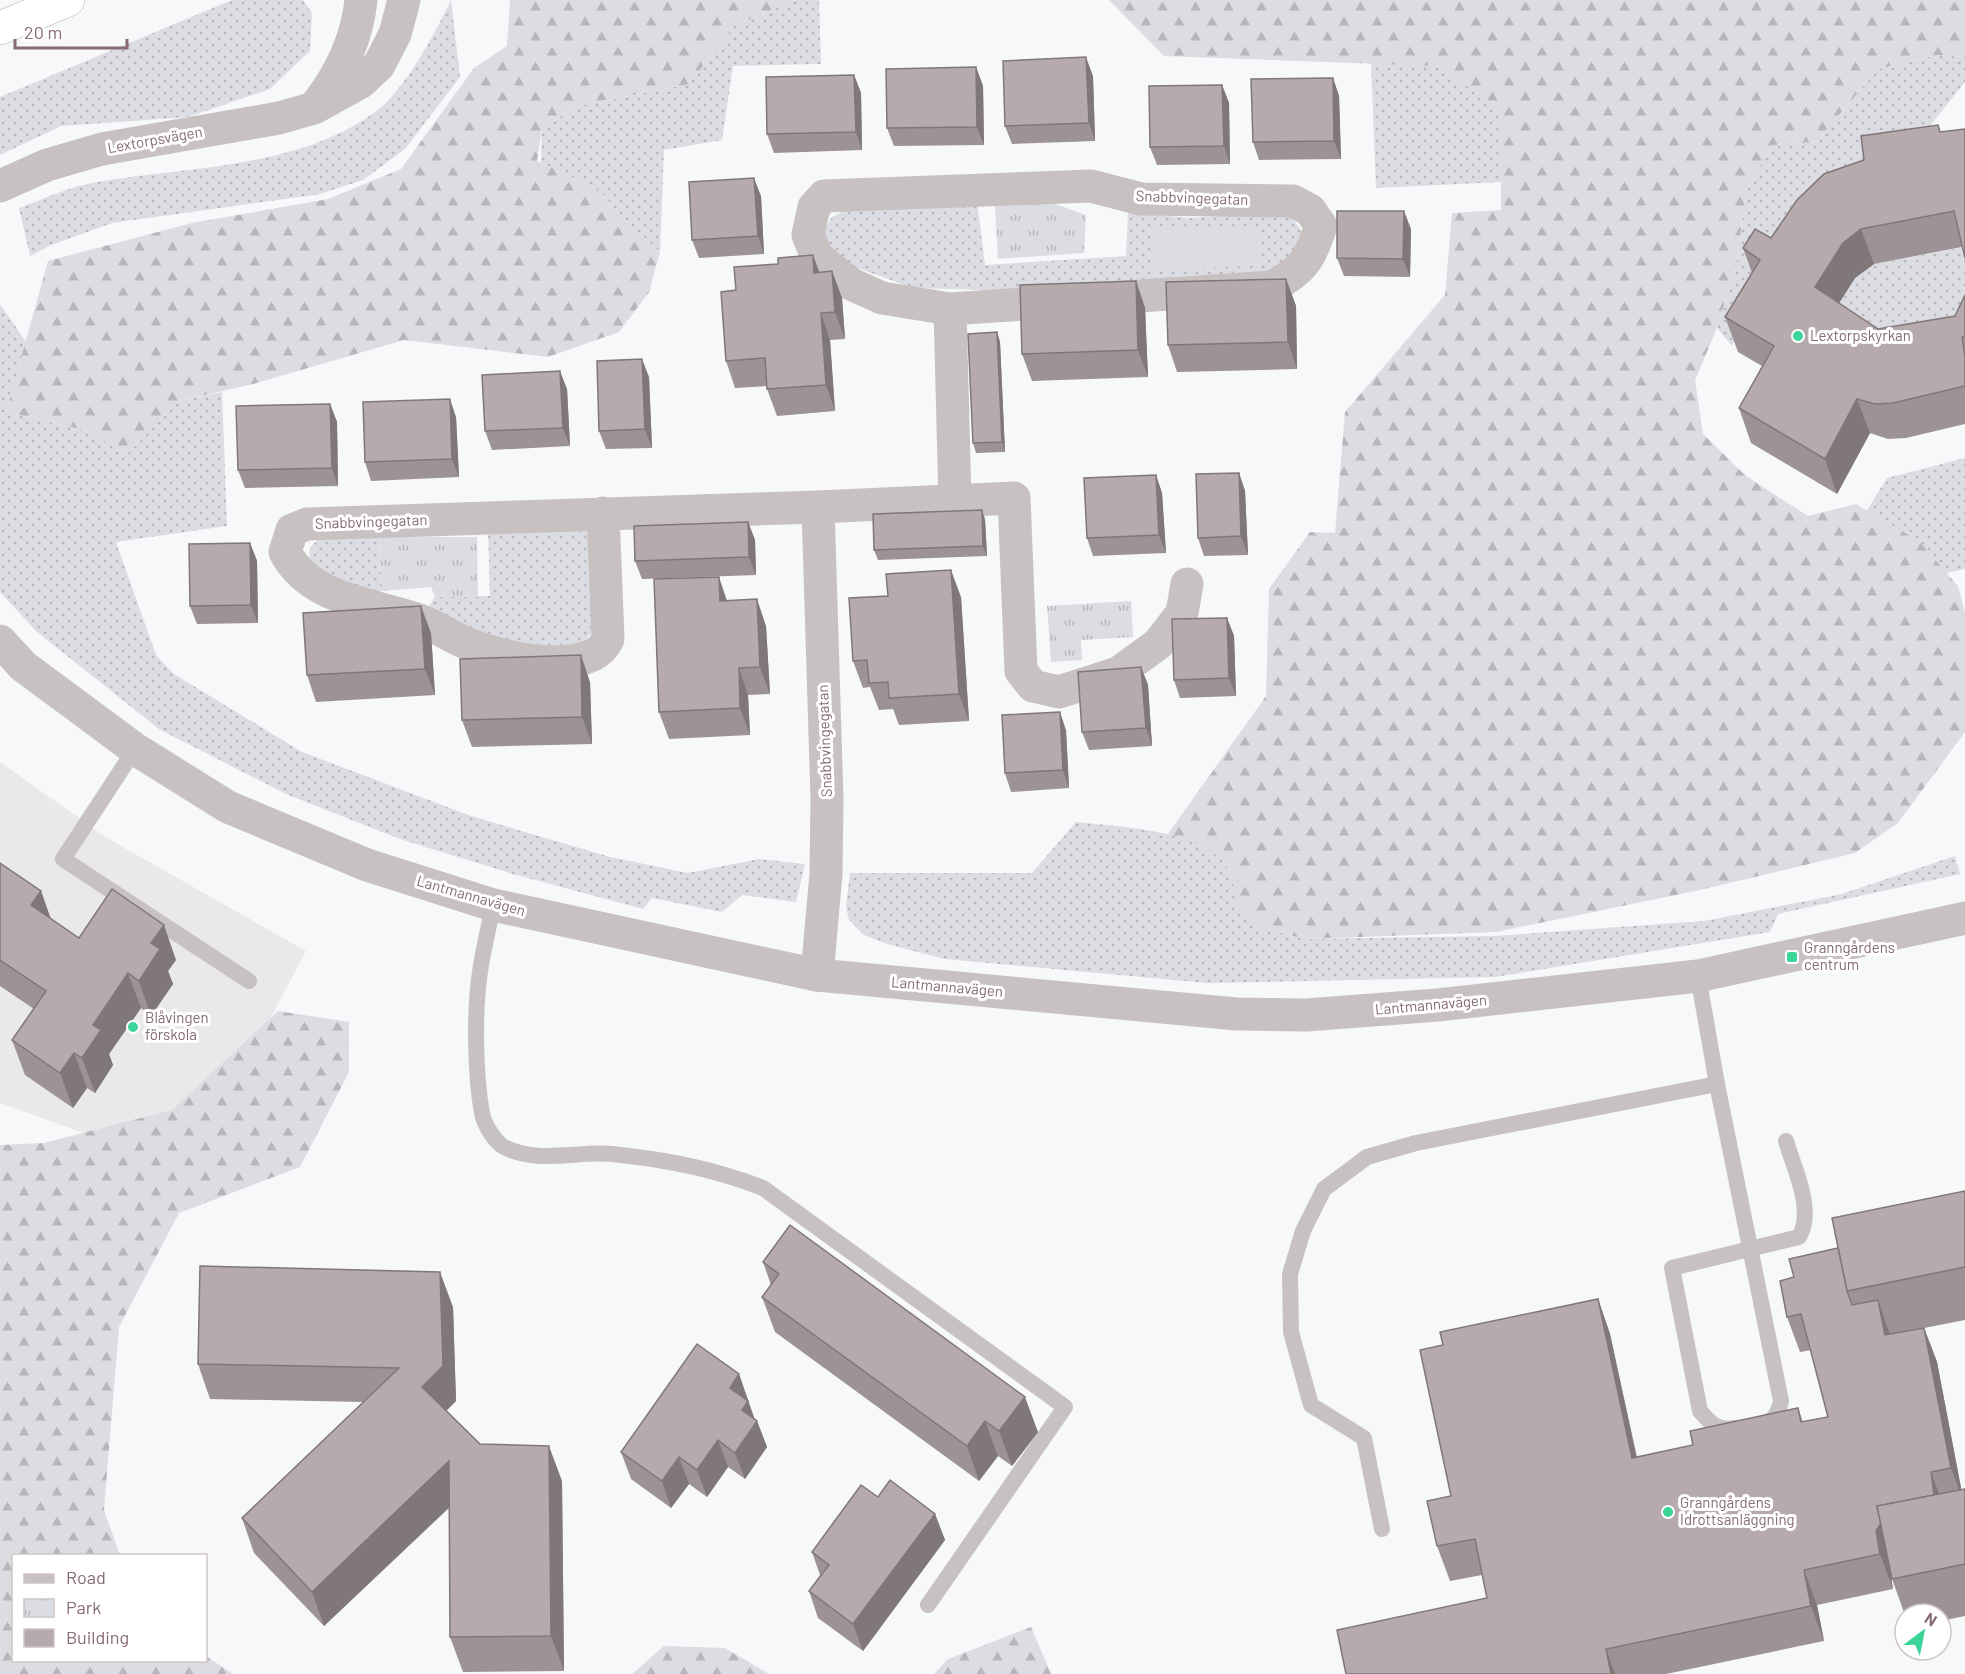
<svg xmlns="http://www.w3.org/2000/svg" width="1965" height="1674" font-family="Barlow,sans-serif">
	<defs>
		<pattern id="grass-dots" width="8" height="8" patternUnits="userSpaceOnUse" patternTransform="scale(1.5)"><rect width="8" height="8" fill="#dcdce3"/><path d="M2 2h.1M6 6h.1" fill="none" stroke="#b8b6bc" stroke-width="1.8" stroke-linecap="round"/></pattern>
		<pattern id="forest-firs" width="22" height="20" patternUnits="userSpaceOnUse" patternTransform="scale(1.5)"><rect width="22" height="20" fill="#dcdce3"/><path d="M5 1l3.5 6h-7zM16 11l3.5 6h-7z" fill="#b8b6bc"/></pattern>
		<pattern id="park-tufts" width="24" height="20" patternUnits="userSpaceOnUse" patternTransform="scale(1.5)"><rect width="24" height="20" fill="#dcdce3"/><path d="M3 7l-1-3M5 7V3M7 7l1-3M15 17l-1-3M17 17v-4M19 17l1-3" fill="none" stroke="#b8b6bc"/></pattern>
	</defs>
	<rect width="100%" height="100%" fill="#f7f8f9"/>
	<!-- built -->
	<polygon fill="#eae9ea" points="0,762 107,838 306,951 189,1171 0,1103"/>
	<!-- grass -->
	<g fill="url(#grass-dots)">
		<polygon points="232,0 303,0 312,13 310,51 270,89 188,117 61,126 0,155 0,97"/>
		<path d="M451 0 460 77 405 149 363 180 320 194 112 223 51 245 30 256 19 208C44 199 71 186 97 182 190 166 295 169 374 113 405 91 435 33 451 0Z"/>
		<polygon points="796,0 819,0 821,64 733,66 722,140 664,150 660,252 624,219 598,189 541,163 542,129 577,106 689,84 734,26"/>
		<polygon points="1937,55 1965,57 1965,82 1925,132 1741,326 1732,346 1717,328 1737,261 1746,191 1772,145 1816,142 1878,69"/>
		<polygon points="1371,62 1437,66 1501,109 1501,182 1376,188"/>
		<polygon points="977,201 985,265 1126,256 1128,212 1190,218 1258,213 1289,214 1301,230 1303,246 1273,275 983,290 913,288 841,262 821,235 832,217 844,211"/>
		<polygon points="1965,247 1965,351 1827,322 1855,278 1874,264"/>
		<polygon points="0,304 26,342 6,412 93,432 125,456 179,401 222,392 227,526 116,542 156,655 174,674 302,752 471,816 610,857 688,873 759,859 805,864 796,902 742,895 722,912 652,898 643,909 513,874 400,839 286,794 159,729 36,631 0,592"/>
		<polygon points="1965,458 1965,569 1894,584 1850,538 1887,478"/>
		<polygon points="488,528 587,531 591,545 592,633 580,644 565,651 495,641 427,610 435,597 490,596"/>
		<polygon points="379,537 382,591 372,596 337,584 309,559 310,548 317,540"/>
		<path d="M1076 822C1112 826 1206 831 1225 863 1234 877 1235 892 1238 908L1306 939 1494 936 1704 921 1842 894 1955 856 1960 874 1778 914 1770 932 1495 977 1207 983 945 959 887 944 864 935 849 920 846 907 850 873H1032Z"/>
	</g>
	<!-- forest -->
	<g fill="url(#forest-firs)">
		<polygon points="510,0 796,0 734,26 689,84 577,106 542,129 537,161 598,189 624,219 660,252 649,292 619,332 548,357 404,340 253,384 179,401 125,456 93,432 6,412 48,261 192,223 328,199 401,169 474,68 507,46"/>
		<polygon points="1109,0 1965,0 1965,57 1937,55 1878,69 1816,142 1772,145 1746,191 1737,261 1717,328 1695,380 1703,434 1746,476 1808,516 1856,504 1919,541 1958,586 1965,612 1965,732 1898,823 1855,853 1700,890 1496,932 1306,939 1261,928 1237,908 1232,877 1224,861 1204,846 1168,834 1266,696 1269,589 1310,532 1335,533 1345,412 1445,295 1452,213 1501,210 1501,109 1437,66 1164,56"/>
		<polygon points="278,1011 349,1022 349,1072 300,1167 179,1213 119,1327 104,1510 120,1555 14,1556 14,1660 206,1660 206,1656 233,1674 0,1674 0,1145 44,1143 172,1110"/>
		<polygon points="1031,1627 1051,1674 934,1674 948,1659"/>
		<polygon points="664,1646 725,1648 769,1674 632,1674"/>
	</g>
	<!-- park -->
	<g fill="url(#park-tufts)">
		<polygon points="1052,203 1086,215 1084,253 998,259 995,205"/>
		<polygon points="379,537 477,537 478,597 435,597 431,587 382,591"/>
		<polygon points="1131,601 1133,637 1081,640 1082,660 1051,662 1047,606"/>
	</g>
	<!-- pitch -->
	<polygon fill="#dcdce3" points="1260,227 1261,266 1153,269 1152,230"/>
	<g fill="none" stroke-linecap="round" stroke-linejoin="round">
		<defs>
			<polyline id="trunk" points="0,28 68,0"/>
		</defs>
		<!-- trunk casing -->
		<use href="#trunk" stroke="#bbb4b6" stroke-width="34"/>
		<!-- service -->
		<g stroke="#c8c1c2" stroke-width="16">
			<polyline points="135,749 63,859 249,981"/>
			<path d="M493 905C489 927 483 950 480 972 474 1011 475 1075 482 1113 484 1124 494 1141 504 1147 536 1164 577 1151 612 1154 663 1159 715 1169 763 1188L1065 1407 928 1605"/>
			<path d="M1698 976 1717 1084 1781 1401C1778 1413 1774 1422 1761 1424"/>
			<path d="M1735 1428C1717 1431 1711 1424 1700 1411L1672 1268 1799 1237C1815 1210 1794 1169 1786 1141"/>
			<polyline points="1382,1529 1364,1438 1311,1405 1291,1332 1290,1274 1303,1231 1324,1189 1367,1157 1416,1143 1717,1084"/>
		</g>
		<!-- minor -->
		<g stroke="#c8c1c2" stroke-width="33">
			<path d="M1091 186 1141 199 1293 201 1310 210 1321 226C1309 260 1304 270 1272 287L950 309 882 298 851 284 817 257 808 235 814 207 824 196Z"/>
			<polyline points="950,309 955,502"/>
			<path d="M603 513 608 639C591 678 504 658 473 646 454 639 438 627 419 620 372 603 311 601 285 552L292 530 307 524 818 507 1014 498 1021 671 1033 686 1059 692 1118 673 1158 644 1182 613 1187 584"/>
			<polyline points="817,975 826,874 827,799 818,507"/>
		</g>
		<!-- tertiary -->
		<g stroke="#c8c1c2" stroke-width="33">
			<path d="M317 104C341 73 357 40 361 0"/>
			<polyline points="0,186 47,165 102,149 279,118 314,108 361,82 379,65 395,34 404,0"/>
			<polyline points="0,641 23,666 135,749 228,807 367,865 493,905 817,975 1237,1014 1306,1015 1438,1005 1698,976 1965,918"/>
		</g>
		<!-- trunk -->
		<use href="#trunk" stroke="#fff" stroke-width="33"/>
	</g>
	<!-- wall -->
	<g fill="#9d9295">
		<polygon points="976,67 983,86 984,145 894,146 887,128"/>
		<polygon points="854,75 861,93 862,150 774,153 767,134"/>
		<polygon points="1093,76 1095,141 1012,144 1005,126"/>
		<polygon points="1333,78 1339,96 1341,159 1259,160 1253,142"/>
		<polygon points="1222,85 1229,103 1230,164 1157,165 1150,147"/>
		<polygon points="1941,132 1962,247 1874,264 1855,278 1839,303 1878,329 1955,316 1965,295 1965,424 1906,438 1888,439 1870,433 1837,494 1751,443 1739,408 1762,366 1738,352 1725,317 1752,273 1743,248 1771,238 1864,160"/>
		<polygon points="761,196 764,254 699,258 692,240"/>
		<polygon points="1411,229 1410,277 1344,276 1337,258"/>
		<polygon points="832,271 842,298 845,339 830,340 835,411 777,416 767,389 767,386 735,388 726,361 736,290 819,272"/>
		<polygon points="1286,279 1296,306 1297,369 1177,372 1168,345"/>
		<polygon points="1136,281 1145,308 1148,377 1032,381 1022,354"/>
		<polygon points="997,332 1000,342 1005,452 976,453 973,443"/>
		<polygon points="649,377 652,448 606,449 599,431"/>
		<polygon points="567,389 570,446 492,450 485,431"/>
		<polygon points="330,404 337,422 338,486 245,488 238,470"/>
		<polygon points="456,417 459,477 371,481 365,462"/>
		<polygon points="1239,473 1245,491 1248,555 1204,556 1198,538"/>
		<polygon points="1156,475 1162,493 1166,553 1093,556 1087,538"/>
		<polygon points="985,519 987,556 878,560 874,550"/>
		<polygon points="748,522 755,540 756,575 642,579 635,561"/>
		<polygon points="250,543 257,561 258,623 197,624 190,606"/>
		<polygon points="961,597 969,721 899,725 893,709 879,710 870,687 863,688 853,661"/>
		<polygon points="727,600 766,626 770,694 748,695 750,735 669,739 659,712"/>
		<polygon points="1227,618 1234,636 1236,696 1180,698 1174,680"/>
		<polygon points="431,633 435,695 316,702 307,675"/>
		<polygon points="1141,667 1148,685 1152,746 1089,750 1082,732"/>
		<polygon points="590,682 592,744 472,747 462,720"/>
		<polygon points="1066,730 1069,788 1011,792 1005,773"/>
		<polygon points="0,863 41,891 51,919 79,938 176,960 168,971 173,984 151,1016 141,1008 109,1054 113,1065 95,1093 87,1088 73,1108 25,1075 12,1040 34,1009 0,986"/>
		<polygon points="1965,1191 1965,1320 1924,1328 1937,1362 1961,1489 1965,1489 1965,1616 1941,1621 1941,1614 1905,1614 1905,1615 1892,1579 1889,1565 1893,1589 1817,1605 1824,1641 1666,1674 1346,1674 1487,1598 1482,1575 1450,1581 1437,1546 1451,1496 1443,1345 1598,1299 1610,1334 1637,1457 1693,1445 1798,1408 1803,1422 1828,1417 1811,1350 1800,1352 1787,1317 1794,1277 1838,1248"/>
		<polygon points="763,1262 1038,1432 1012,1466 998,1456 979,1481 775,1332 762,1297 771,1285"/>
		<polygon points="453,1307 456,1401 446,1411 480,1444 562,1481 564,1671 463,1672 450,1637 449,1508 324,1626 254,1553 242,1518 363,1402 210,1399 198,1364"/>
		<polygon points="739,1374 754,1418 757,1421 767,1447 745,1479 728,1467 707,1497 689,1484 671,1508 631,1479 621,1452"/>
		<polygon points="935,1514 945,1540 863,1651 818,1618 809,1591 820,1575 812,1552"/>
	</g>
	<!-- shaded-wall -->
	<g fill="#807779">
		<polygon points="1086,57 1093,76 1095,141 1089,123"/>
		<polygon points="976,67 983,86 984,145 977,127"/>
		<polygon points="854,75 861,93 862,150 856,132"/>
		<polygon points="1333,78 1339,96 1341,159 1334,141"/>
		<polygon points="1222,85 1229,103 1230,164 1224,146"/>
		<polygon points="754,178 761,196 764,254 758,236"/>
		<polygon points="1404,211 1411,229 1410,277 1403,259"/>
		<polygon points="1861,229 1874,264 1855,278 1827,322 1815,287 1843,243"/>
		<polygon points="813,255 823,282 814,273"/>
		<polygon points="832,271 842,298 845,339 835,312"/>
		<polygon points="1286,279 1296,306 1297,369 1288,342"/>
		<polygon points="1136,281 1145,308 1148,377 1138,350"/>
		<polygon points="821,313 830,340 835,411 826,385"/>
		<polygon points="997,332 1000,342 1005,452 1002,442"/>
		<polygon points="642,359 649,377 652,448 645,429"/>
		<polygon points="560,371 567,389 570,446 563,428"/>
		<polygon points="450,399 456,417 459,477 452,459"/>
		<polygon points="1857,399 1870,433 1837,494 1825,459"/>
		<polygon points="330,404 337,422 338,486 332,468"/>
		<polygon points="1239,473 1245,491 1248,555 1241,536"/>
		<polygon points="1156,475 1162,493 1166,553 1159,535"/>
		<polygon points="982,510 985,519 987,556 983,546"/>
		<polygon points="748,522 755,540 756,575 749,557"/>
		<polygon points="250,543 257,561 258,623 251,605"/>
		<polygon points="951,570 961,597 969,721 959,694"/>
		<polygon points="719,577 728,604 720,601"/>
		<polygon points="757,599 766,626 770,694 760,667"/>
		<polygon points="421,606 431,633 435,695 425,669"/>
		<polygon points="1227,618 1234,636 1236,696 1229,678"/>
		<polygon points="581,655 590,682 592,744 582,717"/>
		<polygon points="1141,667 1148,685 1152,746 1146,728"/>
		<polygon points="739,668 748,695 750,735 740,708"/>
		<polygon points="1060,712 1066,730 1069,788 1063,770"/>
		<polygon points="41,891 53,926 31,905"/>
		<polygon points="164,925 176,960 168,971 173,984 151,1016 139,981 151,943"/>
		<polygon points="128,973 141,1008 109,1054 113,1065 95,1093 82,1058 93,1025"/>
		<polygon points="74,1053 87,1088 73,1108 60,1073"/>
		<polygon points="440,1272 453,1307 456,1401 435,1422 422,1387"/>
		<polygon points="1598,1299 1610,1334 1644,1493 1632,1458"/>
		<polygon points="1878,1300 1890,1335 1885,1335"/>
		<polygon points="1924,1328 1937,1362 1964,1503 1951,1468"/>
		<polygon points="739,1374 756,1423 757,1421 767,1447 745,1479 735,1453 730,1388"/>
		<polygon points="1025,1397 1038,1432 1012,1466 999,1431"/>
		<polygon points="985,1421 998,1456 979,1481 967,1446"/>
		<polygon points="718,1440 728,1467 707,1497 697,1470"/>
		<polygon points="549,1446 562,1481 564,1671 551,1636"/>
		<polygon points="679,1457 689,1484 671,1508 662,1481"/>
		<polygon points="449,1461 461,1496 324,1626 312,1592"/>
		<polygon points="1931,1472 1944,1507 1936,1510"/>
		<polygon points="935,1514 945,1540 863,1651 853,1624"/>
		<polygon points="1882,1520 1895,1555 1889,1566 1893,1589 1880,1554 1876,1531"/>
		<polygon points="1804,1570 1817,1605 1824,1641 1811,1606"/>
		<polygon points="1606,1649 1615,1674 1611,1674"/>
	</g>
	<!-- building -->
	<g fill="#b7aaad" stroke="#807779" stroke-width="1.5">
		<polygon points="1086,57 1089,123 1005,126 1003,61"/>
		<polygon points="976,67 977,127 887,128 886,69"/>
		<polygon points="854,75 856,132 767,134 766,77"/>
		<polygon points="1333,78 1334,141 1253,142 1251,79"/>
		<polygon points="1222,85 1224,146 1150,147 1149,86"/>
		<polygon points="1938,125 1940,132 1965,129 1965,258 1954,211 1861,229 1843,243 1815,287 1878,329 1955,316 1965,295 1965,336 1962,337 1965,357 1965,386 1893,403 1875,404 1857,399 1825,459 1739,408 1774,346 1725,317 1760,260 1743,248 1755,229 1771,238 1797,200 1824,174 1864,160 1861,136"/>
		<polygon points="754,178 758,236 692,240 689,182"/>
		<polygon points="1337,211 1404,211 1403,259 1337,258"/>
		<polygon points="813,255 814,273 832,271 835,312 821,313 826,385 767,389 765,358 726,361 721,292 736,290 734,267 778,264 778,258"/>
		<polygon points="1286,279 1288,342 1168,345 1166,282"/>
		<polygon points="1136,281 1138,350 1022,354 1020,285"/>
		<polygon points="997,332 1002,442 973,443 968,334"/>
		<polygon points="642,359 645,429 599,431 597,361"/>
		<polygon points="560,371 563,428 485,431 482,375"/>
		<polygon points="450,399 452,459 365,462 363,402"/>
		<polygon points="330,404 332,468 238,470 236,406"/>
		<polygon points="1239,473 1241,536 1198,538 1196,474"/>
		<polygon points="1156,475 1159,535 1087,538 1084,478"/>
		<polygon points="982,510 983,546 874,550 873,514"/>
		<polygon points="748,522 749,557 635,561 634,526"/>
		<polygon points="250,543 251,605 190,606 189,544"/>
		<polygon points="951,570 959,694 889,698 888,682 869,683 867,660 853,661 849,598 888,596 886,574"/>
		<polygon points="719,577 720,601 757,599 760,667 739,668 740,708 659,712 654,579"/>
		<polygon points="421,606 425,669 307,675 303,613"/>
		<polygon points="1227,618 1229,678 1174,680 1172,619"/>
		<polygon points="581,655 582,717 462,720 460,659"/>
		<polygon points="1141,667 1146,728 1082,732 1078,672"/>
		<polygon points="1060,712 1063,770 1005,773 1002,715"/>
		<polygon points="0,863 41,891 31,905 79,938 112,889 164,925 151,943 160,949 139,981 128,973 93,1025 101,1030 82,1058 74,1053 60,1073 12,1040 46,991 0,960"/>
		<polygon points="1965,1191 1965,1267 1847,1291 1832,1218"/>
		<polygon points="790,1225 1025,1397 999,1431 985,1421 967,1446 762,1297 779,1274 763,1262"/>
		<polygon points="1838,1248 1847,1291 1852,1305 1878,1300 1885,1335 1924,1328 1951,1468 1931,1472 1934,1495 1877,1506 1881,1523 1876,1531 1880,1554 1804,1570 1811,1606 1606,1649 1611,1674 1346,1674 1337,1630 1487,1598 1475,1539 1437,1546 1427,1501 1451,1496 1420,1350 1443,1345 1440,1332 1598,1299 1632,1458 1693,1445 1690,1431 1798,1408 1801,1422 1828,1417 1801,1314 1787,1317 1780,1281 1794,1277 1789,1259"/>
		<polygon points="200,1266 440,1272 443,1366 422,1387 480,1444 549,1446 551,1636 450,1637 449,1461 312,1592 242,1518 399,1368 198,1364"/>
		<polygon points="697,1344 739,1374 730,1388 748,1401 742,1410 757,1421 735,1453 718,1440 697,1470 679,1457 662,1481 621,1452"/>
		<polygon points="890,1480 935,1514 853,1624 809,1591 829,1565 812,1552 861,1485 878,1497"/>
		<polygon points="1965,1489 1965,1564 1892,1579 1877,1506"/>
	</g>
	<!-- markers -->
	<g fill="#3bd599" stroke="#fff" stroke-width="2">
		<circle cx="1798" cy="336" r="6"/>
		<rect x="1786" y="951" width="12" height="12" rx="3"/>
		<circle cx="133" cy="1027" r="6"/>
		<circle cx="1668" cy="1512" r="6"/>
	</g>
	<g text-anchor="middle" stroke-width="6" stroke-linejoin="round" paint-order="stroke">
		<!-- street labels -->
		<g font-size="15" fill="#866b70" stroke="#fff">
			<text transform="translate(155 140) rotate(-10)" y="5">Lextorpsvägen</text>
			<text transform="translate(1192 198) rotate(2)" y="5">Snabbvingegatan</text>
			<text transform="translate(371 522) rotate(-2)" y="5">Snabbvingegatan</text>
			<text transform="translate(825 741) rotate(-92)" y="5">Snabbvingegatan</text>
			<text transform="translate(471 896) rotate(16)" y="5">Lantmannavägen</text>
			<text transform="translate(947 987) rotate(5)" y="5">Lantmannavägen</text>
			<text transform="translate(1431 1005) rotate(-5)" y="5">Lantmannavägen</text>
		</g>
		<!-- poi labels -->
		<g font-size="15" fill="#866b70" stroke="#fff" text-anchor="start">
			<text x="1810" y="341">Lextorpskyrkan</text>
			<text x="1804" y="953">Granngårdens<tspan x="1804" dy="17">centrum</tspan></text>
			<text x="145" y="1023">Blåvingen<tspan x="145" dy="17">förskola</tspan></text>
			<text x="1680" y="1508">Granngårdens<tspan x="1680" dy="17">Idrottsanläggning</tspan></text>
		</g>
	</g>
	<!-- legend -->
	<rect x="12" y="1554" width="195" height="108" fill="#ffffff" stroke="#cfc4c6" stroke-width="1.5"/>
	<rect x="24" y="1574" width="30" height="9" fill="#c8c1c2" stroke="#cfc4c6" stroke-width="1.5"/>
	<text x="66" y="1584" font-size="18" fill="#866b70">Road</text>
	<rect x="24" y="1599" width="30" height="18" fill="url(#park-tufts)" stroke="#cfc4c6" stroke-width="1.5"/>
	<text x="66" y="1614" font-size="18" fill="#866b70">Park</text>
	<rect x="24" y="1629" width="30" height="18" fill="#b7aaad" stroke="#cfc4c6" stroke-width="1.5"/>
	<text x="66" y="1644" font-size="18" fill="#866b70">Building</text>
	<!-- north arrow -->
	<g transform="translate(1923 1632) rotate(32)"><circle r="28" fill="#ffffff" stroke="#cfc4c6" stroke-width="1.5"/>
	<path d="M0-4.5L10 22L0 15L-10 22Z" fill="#3bd599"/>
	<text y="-9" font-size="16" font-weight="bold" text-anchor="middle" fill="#866b70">N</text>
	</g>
	<!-- scale -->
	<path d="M15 39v9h112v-9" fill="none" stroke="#866b70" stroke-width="3"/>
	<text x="24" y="39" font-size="18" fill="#866b70" stroke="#ffffff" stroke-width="4.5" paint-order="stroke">20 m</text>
</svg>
